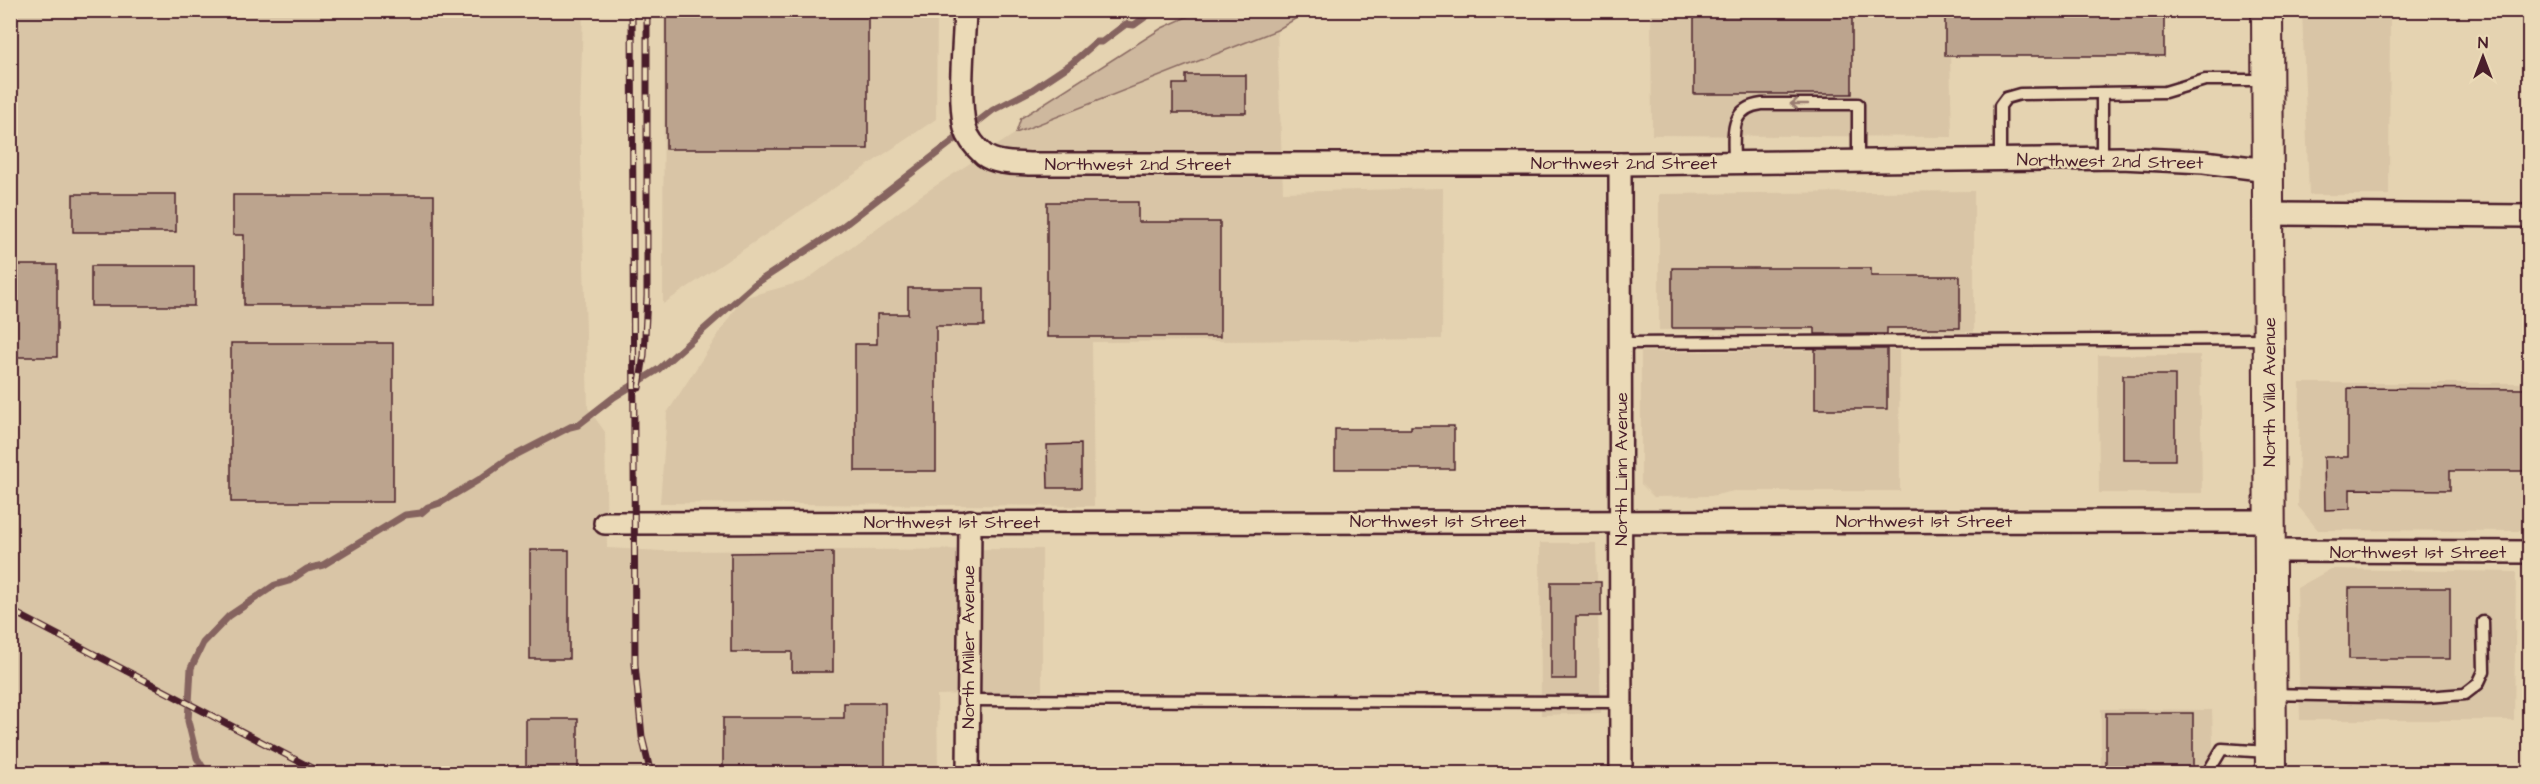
<svg xmlns="http://www.w3.org/2000/svg" width="2540" height="784" font-family="'Architects Daughter',sans-serif">
	<rect width="100%" height="100%" fill="#e5d3b1"/>
	<filter id="ink" filterUnits="userSpaceOnUse"><feTurbulence type="fractalNoise" baseFrequency=".0167" numOctaves="2"/><feDisplacementMap in="SourceGraphic" scale="12" xChannelSelector="R" yChannelSelector="G"/><feConvolveMatrix kernelMatrix="1 2 1 2 8 2 1 2 1" color-interpolation-filters="sRGB"/></filter>
	<g filter="url(#ink)">
		<!-- built -->
		<g fill="#d9c5a6">
			<polygon points="10,11 583,11 580,120 588,408 605,432 607,548 662,551 1042,549 1042,691 937,695 938,773 11,773"/>
			<polygon points="664,11 937,11 936,119 663,304"/>
			<polygon points="1651,11 1949,11 1952,137 1652,135"/>
			<polygon points="2302,11 2390,11 2389,195 2309,195"/>
			<polygon points="1277,30 1283,192 1443,188 1442,339 1092,342 1094,506 660,503 667,413 742,298 805,281 923,194 1016,133"/>
			<polygon points="1974,191 1974,332 1659,330 1659,194"/>
			<polygon points="1899,350 1900,491 1734,491 1711,496 1654,497 1641,484 1641,352"/>
			<polygon points="2098,355 2200,355 2202,493 2099,493"/>
			<polygon points="2300,383 2529,383 2529,531 2318,530 2298,506"/>
			<polygon points="1540,543 1596,543 1601,713 1541,715"/>
			<polygon points="2331,569 2516,572 2514,720 2300,720 2297,588"/>
			<polygon points="2101,709 2212,710 2214,773 2101,773"/>
		</g>
		<!-- green -->
		<polygon fill="#ceb89e" stroke="#8c6c64" stroke-width="1.5" points="1200,11 1308,11 1277,30 1016,133 1021,118 1162,28"/>
		<g fill="none" stroke-linecap="round" stroke-linejoin="round">
			<!-- stream -->
			<polyline stroke="#85635e" stroke-width="7" points="207,774 197,758 188,721 191,668 203,643 229,616 275,585 289,581 307,569 323,565 405,515 421,513 428,507 440,503 480,479 508,459 570,427 578,425 614,397 659,369 755,284 838,230 993,110 1032,90 1071,64 1096,42 1102,42 1126,24 1134,25 1155,10"/>
		</g>
		<!-- building -->
		<g fill="#bca48e" stroke="#4a1f2b" stroke-width="1.5">
			<rect x="666" y="10" width="202" height="139"/>
			<rect x="1694" y="10" width="158" height="84"/>
			<rect x="1945" y="10" width="219" height="46"/>
			<polygon points="1186,75 1246,75 1246,113 1173,113 1173,84 1186,84"/>
			<rect x="73" y="194" width="103" height="38"/>
			<polygon points="233,195 434,195 434,305 244,305 244,235 233,235"/>
			<polygon points="1047,202 1138,202 1138,222 1220,222 1220,337 1047,337"/>
			<rect x="10" y="265" width="47" height="92"/>
			<rect x="91" y="266" width="103" height="40"/>
			<polygon points="1672,268 1871,268 1871,276 1960,276 1960,328 1887,328 1887,334 1815,334 1815,328 1672,328"/>
			<polygon points="908,288 984,288 984,326 936,326 936,471 855,471 855,344 877,344 877,314 908,314"/>
			<rect x="231" y="343" width="162" height="159"/>
			<rect x="1815" y="349" width="72" height="60"/>
			<rect x="2123" y="375" width="52" height="85"/>
			<polygon points="2348,388 2529,389 2529,471 2450,471 2450,490 2350,489 2350,509 2325,510 2324,457 2348,457"/>
			<polygon points="1411,426 1454,426 1454,469 1335,469 1335,429 1411,429"/>
			<polygon points="1081,444 1081,488 1048,488 1047,445"/>
			<rect x="530" y="550" width="39" height="109"/>
			<polygon points="833,552 833,672 792,672 792,652 731,652 731,553"/>
			<polygon points="1551,582 1601,582 1601,616 1576,616 1576,679 1551,679"/>
			<rect x="2349" y="588" width="101" height="71"/>
			<polygon points="844,703 885,703 885,774 723,772 723,718 844,718"/>
			<rect x="2106" y="713" width="87" height="61"/>
			<rect x="526" y="719" width="52" height="52"/>
		</g>
		<g fill="none" stroke-linecap="round" stroke-linejoin="round">
			<defs>
				<g id="service">
					<polyline points="2102,93 2102,158"/>
					<polyline points="2000,159 2000,106 2006,98 2020,94 2165,92 2205,80 2265,80"/>
					<path d="M1734 162C1734 136 1728 108 1762 104H1858V161"/>
					<polyline points="1620,343 2268,339"/>
					<polyline points="2271,694 2426,697 2465,694 2478,684 2484,671 2483,622"/>
					<polyline points="967,700 1621,702"/>
					<polyline points="2207,774 2222,749 2268,752"/>
				</g>
				<g id="minor">
					<path d="M965 10C964 45 958 95 965 128 968 138 976 148 984 155 996 164 1015 163 1029 164H1620L2121 158 2204 162 2268 170"/>
					<polyline points="1620,164 1621,774"/>
					<polyline points="2268,214 2530,216"/>
					<polyline points="605,523 2270,521"/>
					<polyline points="2271,551 2530,552"/>
					<polyline points="968,774 970,521"/>
				</g>
				<polyline id="secondary" points="2267,10 2271,774"/>
			</defs>
			<!-- service casing -->
			<use href="#service" stroke="#4a1f2b" stroke-width="15"/>
			<!-- minor casing -->
			<use href="#minor" stroke="#4a1f2b" stroke-width="26"/>
			<!-- secondary casing -->
			<use href="#secondary" stroke="#4a1f2b" stroke-width="34"/>
			<!-- service -->
			<use href="#service" stroke="#ebdab7" stroke-width="10"/>
			<!-- minor -->
			<use href="#minor" stroke="#ebdab7" stroke-width="21"/>
			<!-- secondary -->
			<use href="#secondary" stroke="#ebdab7" stroke-width="30"/>
			<defs>
				<g id="rail">
					<polyline points="632,10 635,664 642,737 651,774"/>
					<polyline points="639,388 644,355 647,296 647,10"/>
					<polyline points="10,610 323,774"/>
				</g>
			</defs>
			<!-- rail casing -->
			<use href="#rail" stroke="#4a1f2b" stroke-width="7"/>
			<!-- rail -->
			<use href="#rail" stroke="#ebdab7" stroke-width="4.5" stroke-dasharray="14" stroke-linecap="butt"/>
		</g>
		<!-- one-way arrows -->
		<defs><path id="oneway-shaft" d="M-6 0H5M1.5-3L5.5 0L1.5 3" fill="none" stroke-width="1.6" stroke-linecap="round" stroke-linejoin="round" transform="scale(1.5)"/></defs>
		<use stroke="#9a7c71" href="#oneway-shaft" transform="translate(1799 104) rotate(180)"/>
	</g>
	<g text-anchor="middle" stroke-width="5" stroke-linejoin="round" paint-order="stroke">
		<!-- street labels -->
		<g font-size="18" fill="#4a1f2b" stroke="#ebdab7">
			<text transform="translate(2110 161) rotate(1)" y="6">Northwest 2nd Street</text>
			<text x="1624" y="169">Northwest 2nd Street</text>
			<text x="1138" y="170">Northwest 2nd Street</text>
			<text transform="translate(2269 392) rotate(-90)" y="6">North Villa Avenue</text>
			<text transform="translate(1621 469) rotate(-90)" y="6">North Linn Avenue</text>
			<text x="1438" y="527">Northwest 1st Street</text>
			<text x="1924" y="527">Northwest 1st Street</text>
			<text x="952" y="528">Northwest 1st Street</text>
			<text x="2418" y="558">Northwest 1st Street</text>
			<text transform="translate(968 647) rotate(-90)" y="6">North Miller Avenue</text>
		</g>
	</g>
	<!-- margin -->
	<rect width="2540" height="784" fill="none" stroke="#ebdab7" stroke-width="36"/>
	<rect x="18" y="18" width="2504" height="748" fill="none" stroke="#4a1f2b" stroke-width="2" filter="url(#ink)"/>
	<!-- north arrow -->
	<g transform="translate(2483 57)" stroke="#ebdab7" stroke-width="4.5" paint-order="stroke">
	<path d="M0-4.5L10 22L0 15L-10 22Z" fill="#4a1f2b"/>
	<text y="-9" font-size="16" font-weight="bold" text-anchor="middle" fill="#4a1f2b">N</text>
	</g>
</svg>
